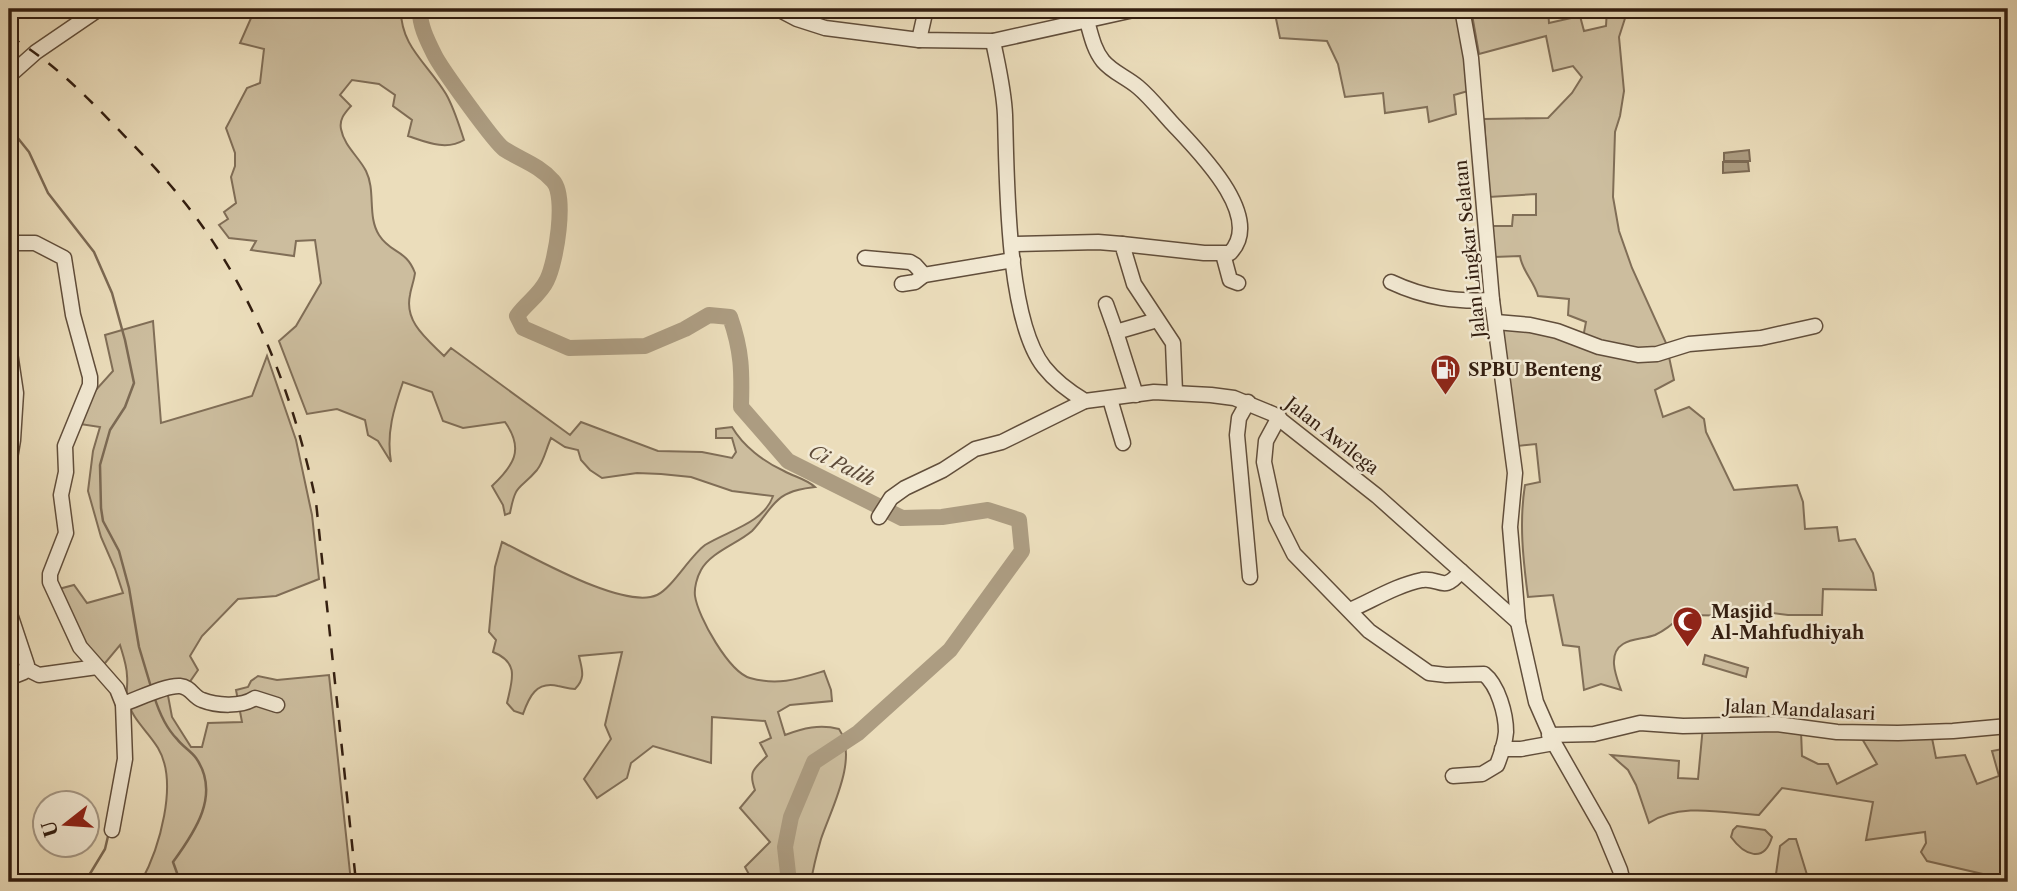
<svg xmlns="http://www.w3.org/2000/svg" width="2017" height="891" font-family="'Libre Caslon Text',serif">
	<rect width="100%" height="100%" fill="#ebddbb"/>
	<filter id="stains"><feTurbulence type="fractalNoise" baseFrequency=".00286" numOctaves="4"/><feColorMatrix values="0 0 0 0 .2 0 0 0 0 .09 0 0 0 0 .02 0 0 0 .5 -.17"/></filter>
	<radialGradient id="worn" r=".72"><stop offset=".6" stop-color="#630" stop-opacity="0"/><stop offset="1" stop-color="#630" stop-opacity=".3"/></radialGradient>
	<!-- green -->
	<g fill="#ccbd9e" stroke="#806e57" stroke-width="2">
		<path d="M255 9H401C400 46 428 64 446 94 454 108 459 125 464 140 446 151 426 142 408 136L412 120 393 106 395 95 379 84 352 80 340 95 351 106C345 113 339 119 341 129 344 146 359 157 366 171 376 191 367 216 379 235 391 254 406 249 415 273 414 281 411 288 410 295 404 322 427 339 444 356L451 348 570 435 581 422 658 451 702 452 732 458 736 452 732 438H716V429L732 427C743 446 764 462 784 471 795 477 806 479 815 487 807 488 797 489 789 493 773 499 764 519 752 531 737 544 711 552 701 570 697 577 694 588 695 596 698 617 729 672 750 678 778 686 798 679 824 671L831 690 832 701 790 705 778 712 785 735C803 728 820 724 839 729 859 758 831 809 821 839 817 853 813 868 811 882H753L745 867 770 842 740 808 755 790C748 771 754 769 767 756L760 743 771 738 765 721 712 717 711 763 653 746 631 763 627 778 597 798 584 779 611 739 605 725 622 652 579 656C582 670 586 678 575 689 568 689 564 687 558 686 536 681 529 697 523 714L514 711 507 703C512 680 520 663 493 652L496 640 489 632 495 567 502 542C533 557 624 610 657 595 672 588 690 556 705 545 727 531 764 523 773 496L732 491 691 477 661 474 637 473 602 478 590 470 581 460 578 450 565 447 551 438C546 449 544 461 537 470 519 491 516 482 510 513L505 515 503 505 492 486C513 466 525 450 505 422L463 428 443 421 432 392 403 382C394 408 386 433 391 462L378 441 368 435 365 420 337 409 307 414 279 341 296 326 321 283 315 240 296 241 294 256 251 250 256 241 229 238 219 225 228 219 224 212 236 203 231 177 235 166V153L226 128 247 88 260 83 264 49 240 43Z"/>
		<polygon points="1274,9 1456,9 1463,38 1468,91 1454,95 1456,114 1429,122 1427,107 1385,113 1383,93 1345,97 1338,64 1327,41 1280,38"/>
		<path d="M1471 9H1548L1549 23 1580 16 1584 31 1606 26 1607 9H1628L1619 37 1624 91 1620 116 1615 132 1613 197 1619 231 1632 268 1666 343 1674 380 1655 390 1663 417 1689 407 1704 419 1706 432 1734 490 1797 485 1803 502 1805 529 1837 527 1839 541 1855 539 1873 573 1876 590 1823 589 1822 615H1788L1751 610 1750 616 1682 615C1674 623 1666 630 1655 635 1645 639 1632 638 1623 644 1607 654 1616 676 1621 690L1601 684 1584 690 1579 647 1563 645 1553 595 1528 597C1523 559 1519 522 1525 485L1540 482 1536 444 1518 446 1501 325 1582 343 1586 322 1568 315 1569 299 1538 296C1534 281 1522 271 1520 256L1494 257 1492 226H1512L1513 215H1536V194L1489 197 1484 119 1548 118 1572 93 1582 77 1573 66 1553 71 1546 36 1479 54Z"/>
		<path d="M153 321 161 423 252 396 267 356 296 440 312 515 319 579 276 596 238 599 202 636 190 656 198 670 189 683 166 685 172 717 191 747H202L208 723 242 722 236 690 248 687 251 681 258 676 277 680 329 675 351 882H141C159 849 179 783 158 748 148 731 131 719 127 698 126 691 128 683 127 676 127 666 123 655 120 645L101 668 78 641 55 590 74 585 87 603 123 593 115 569 101 537 88 491 93 451 100 427 80 424 94 392 113 371 105 335Z"/>
		<polygon points="1705,655 1748,668 1746,677 1703,664"/>
		<path d="M1703 726 1801 731 1802 756 1818 764H1828L1837 784 1877 764 1861 737 1932 738 1936 758 1965 755 1977 784 1999 776 1992 751 2008 748V882H1998L2000 878 1927 861 1921 852 1926 843 1925 832 1866 840 1873 802 1782 788 1759 815C1724 813 1680 802 1649 823L1636 785 1628 770 1611 755 1679 761 1678 778 1698 779Z"/>
		<path d="M1737 826 1765 830 1772 837C1764 864 1744 855 1731 837L1733 830Z"/>
		<polygon points="1789,839 1796,839 1808,878 1776,874 1780,846"/>
	</g>
	<!-- water -->
	<g fill="#ac9c81" stroke="#7c6a54" stroke-width="2">
		<polygon points="1749,150 1750,161 1724,161 1724,153"/>
		<polygon points="1723,162 1748,162 1749,171 1723,173"/>
	</g>
	<g fill="none" stroke-linecap="round" stroke-linejoin="round">
		<!-- stream -->
		<g stroke="#7c6a54" stroke-width="2.5">
			<polyline points="9,127 29,152 48,193 94,252 112,293 125,340 134,383 125,407 110,430 100,465 101,508 103,521 119,551 129,588 139,647 151,687"/>
			<path d="M154 696C159 712 165 727 177 739 182 746 191 751 196 758 221 794 195 832 173 862L177 873 173 882"/>
			<polyline points="85,882 105,849 109,832"/>
		</g>
		<!-- river -->
		<path stroke="#ac9c81" stroke-width="16" d="M420 9C419 24 427 40 434 54 440 67 495 143 504 149 521 160 539 165 553 181 567 196 556 262 547 280 540 295 526 303 517 316L523 328 569 348 645 346 685 329 709 315 730 317C742 351 742 372 741 407L788 461 902 518 942 517 988 510 1019 520 1022 551 950 650 858 733 814 762 791 817 785 847 789 882"/>
		<defs>
			<g id="minor">
				<polyline points="778,9 797,19 825,28 919,40 993,41 1138,9"/>
				<polyline points="1462,9 1471,58 1492,300 1515,473 1510,527 1518,622 1536,702 1554,743 1603,829 1620,870 1623,882"/>
				<polyline points="1845,9 1946,9"/>
				<path d="M1087 21C1091 35 1094 50 1103 61 1112 72 1126 77 1138 87 1150 97 1160 110 1171 122 1195 148 1266 216 1230 253H1204L1122 244"/>
				<polyline points="919,40 926,9"/>
				<path d="M993 41C998 66 1004 90 1005 115 1007 177 1006 319 1044 367 1055 381 1070 392 1085 401L1154 392 1211 395 1234 398 1273 414 1377 496 1518 622"/>
				<polyline points="9,76 36,52 99,9"/>
				<polyline points="9,243 35,243 64,258 73,315 90,377 90,385 65,446 66,472 61,495 66,533 50,574 50,582 80,647 117,689 123,704 125,759 112,830"/>
				<polyline points="1012,244 1098,242 1122,244 1134,284 1173,343 1175,392"/>
				<polyline points="1223,254 1230,280 1238,283"/>
				<polyline points="865,258 910,262 915,265 924,275 1013,260"/>
				<path d="M1391 282C1425 298 1456 302 1492 300"/>
				<polyline points="902,284 915,282 924,275"/>
				<polyline points="1106,304 1116,332"/>
				<polyline points="1496,322 1530,325 1557,331 1599,347 1638,355 1657,354 1689,344 1761,338 1815,326"/>
				<polyline points="9,346 16,393 13,440 9,464"/>
				<polyline points="1136,395 1116,332 1157,320"/>
				<polyline points="1110,399 1123,443"/>
				<polyline points="1248,402 1239,418 1237,435 1250,577"/>
				<path d="M1279 417 1266 441 1264 462 1276 518 1294 554 1369 631 1429 673 1446 675 1484 674C1498 685 1506 714 1506 732 1505 743 1501 755 1497 765L1482 774 1453 776"/>
				<polyline points="879,517 891,498 905,488 943,470 975,449 1002,442 1085,401"/>
				<path d="M1350 610C1373 600 1397 585 1422 580 1440 577 1443 594 1461 571"/>
				<polyline points="9,611 27,665 24,672 9,678"/>
				<polyline points="27,669 39,675 97,667"/>
				<path d="M123 704C138 699 165 685 180 686 191 687 193 697 202 700 217 706 242 707 255 698L277 705"/>
				<polyline points="1549,735 1594,734 1640,723 1683,726 1777,724 1837,732 1898,733 1953,731 2008,726"/>
				<polyline points="1502,749 1521,749 1554,743"/>
			</g>
		</defs>
		<!-- minor casing -->
		<use href="#minor" stroke="#614e3b" stroke-width="17"/>
		<!-- minor -->
		<use href="#minor" stroke="#f2e9d3" stroke-width="14"/>
		<!-- rail -->
		<path stroke="#331e10" stroke-width="2.5" stroke-dasharray="12 12" stroke-linecap="butt" d="M9 36C50 60 81 91 114 125 138 150 163 175 185 203 253 289 294 396 316 502L356 882"/>
	</g>
	<!-- icons -->
	<defs>
		<symbol id="fuel-pin" viewBox="-11 -11 22 30"><path d="M0 17L-7.5 6A9.5 9.5 0 1 1 7.5 6Z" fill="#8f2418" stroke="#f2e9d3"/><path d="M-5.5-6h7V0h2V4h1.3V-2.5L3-4.5l.8-.8L6-3V5H2.5V1h-1V6h-7ZM-4.2-4.7v3.2H.2V-4.7Z" fill="#fff"/></symbol>
		<symbol id="mosque-pin" viewBox="-11 -11 22 30"><path d="M0 17L-7.5 6A9.5 9.5 0 1 1 7.5 6Z" fill="#8f2418" stroke="#f2e9d3"/><path d="M3.5-4.9A6 6 0 1 0 3.5 4.9A5 5 0 1 1 3.5-4.9Z" fill="#fff"/></symbol>
	</defs>
	<g fill-rule="evenodd">
		<use href="#fuel-pin" x="1428" y="352" width="35" height="47"/>
		<use href="#mosque-pin" x="1670" y="604" width="35" height="47"/>
	</g>
	<g text-anchor="middle" stroke-width="5" stroke-linejoin="round" paint-order="stroke">
		<!-- street labels -->
		<g font-size="18" fill="#331e10" stroke="#f2e9d3">
			<text transform="translate(1470 249) rotate(-96)" y="6">Jalan Lingkar Selatan</text>
			<text transform="translate(1332 436) rotate(38)" y="6">Jalan Awilega</text>
			<text transform="translate(1800 710) rotate(3)" y="6">Jalan Mandalasari</text>
		</g>
		<!-- poi labels -->
		<g font-size="18" font-weight="bold" fill="#331e10" stroke="#f2e9d3" text-anchor="start">
			<text x="1468" y="376">SPBU Benteng</text>
			<text x="1711" y="618">Masjid<tspan x="1711" dy="21">Al-Mahfudhiyah</tspan></text>
		</g>
		<!-- water labels -->
		<g font-size="19" font-style="italic" fill="#5d4a38" stroke="#f2e9d3">
			<text transform="translate(842 465) rotate(26)" y="7">Ci Palih</text>
		</g>
	</g>
	<!-- margin -->
	<rect width="2017" height="891" fill="none" stroke="#ebddbb" stroke-width="35"/>
	<rect x="10" y="10" width="1996" height="870" fill="none" stroke="#331e10" stroke-width="3.5"/>
	<rect x="18" y="18" width="1982" height="856" fill="none" stroke="#331e10" stroke-width="2"/>
	<!-- north arrow -->
	<g transform="translate(66 824) rotate(253)"><circle r="33" fill="#f2e9d3" stroke="#a69885" stroke-width="2"/>
	<path d="M0-5L12 26L0 18L-12 26Z" fill="#8f2418"/>
	<text y="-10" font-size="19" font-weight="bold" text-anchor="middle" fill="#331e10">U</text>
	</g>
	<rect width="100%" height="100%" filter="url(#stains)"/>
	<rect width="100%" height="100%" fill="url(#worn)"/>
</svg>
